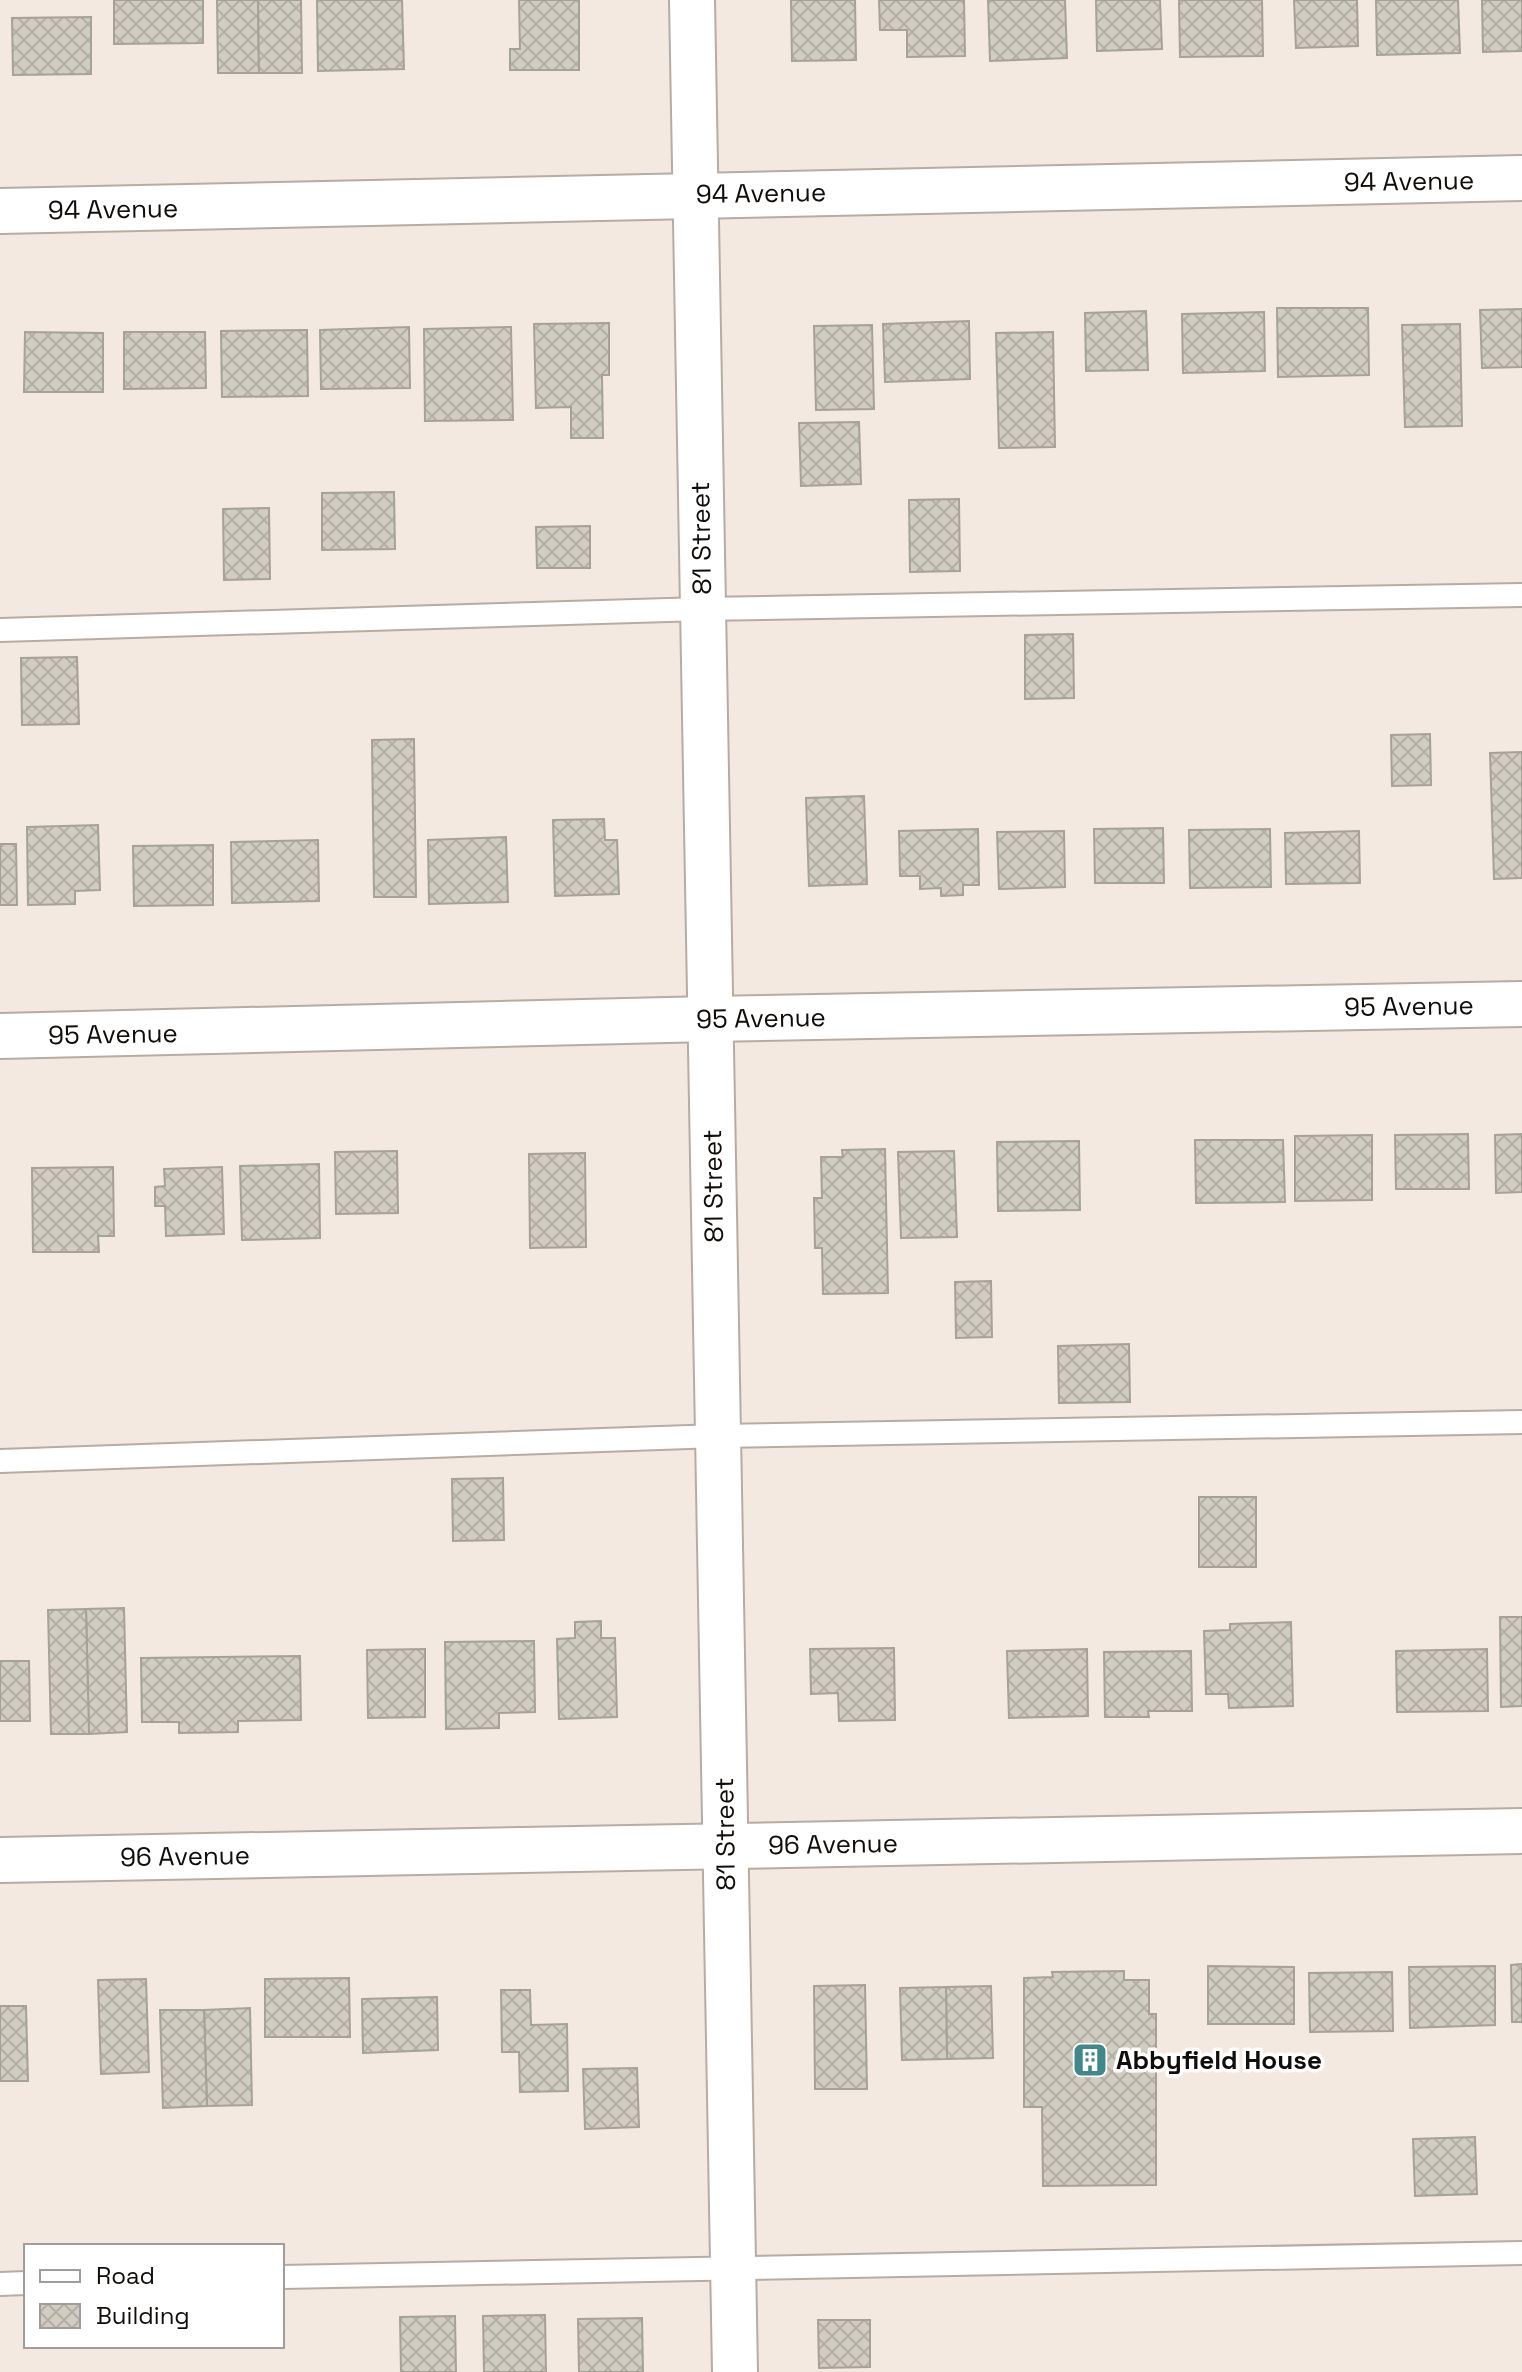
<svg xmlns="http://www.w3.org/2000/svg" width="1522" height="2372" font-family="'Space Grotesk',sans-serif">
	<defs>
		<pattern id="building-cross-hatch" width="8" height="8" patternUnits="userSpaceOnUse" patternTransform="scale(2)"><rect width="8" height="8" fill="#d2cdc2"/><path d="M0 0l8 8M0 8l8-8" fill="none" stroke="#b3afa5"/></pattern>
	</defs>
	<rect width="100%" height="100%" fill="#f3e9e0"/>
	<!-- building -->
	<g fill="url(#building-cross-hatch)" stroke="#a6a297" stroke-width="2">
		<polygon points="114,0 203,0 203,43 114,44"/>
		<polygon points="217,0 258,0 259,73 218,73"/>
		<polygon points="258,0 301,0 302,73 259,73"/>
		<polygon points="317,0 402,0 404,69 318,71"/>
		<polygon points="519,0 579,0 579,70 510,70 510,49 520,49"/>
		<polygon points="791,0 855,0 856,60 792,61"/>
		<polygon points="879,0 964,0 965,56 907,57 907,30 880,30"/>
		<polygon points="988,0 1065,0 1067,58 990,61"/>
		<polygon points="1096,0 1160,0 1162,49 1097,51"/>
		<polygon points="1179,0 1262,0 1263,56 1180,57"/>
		<polygon points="1294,0 1357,0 1358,46 1296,48"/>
		<polygon points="1376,0 1458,0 1460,53 1377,55"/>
		<polygon points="1482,0 1522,0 1522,51 1483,52"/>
		<polygon points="91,17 91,74 13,75 12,18"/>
		<polygon points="1277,308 1368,308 1369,375 1278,377"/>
		<polygon points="1522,309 1522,367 1482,368 1480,310"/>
		<polygon points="1146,311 1148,370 1086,371 1085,313"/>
		<polygon points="1264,312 1265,371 1183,373 1182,314"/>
		<polygon points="969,321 970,379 885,382 883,324"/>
		<polygon points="609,323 609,375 602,375 603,438 571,438 571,407 536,408 534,324"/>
		<polygon points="1460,324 1462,426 1405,427 1402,325"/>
		<polygon points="872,325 874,409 816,410 814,326"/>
		<polygon points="409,327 410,388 321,389 320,330"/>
		<polygon points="511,327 513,420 425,421 424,329"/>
		<polygon points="307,330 308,396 222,397 221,331"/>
		<polygon points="25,332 103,333 103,392 24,392"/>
		<polygon points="124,332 205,332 206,388 124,389"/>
		<polygon points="1053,332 1055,447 999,448 996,333"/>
		<polygon points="859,422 861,484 801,486 799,423"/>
		<polygon points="394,492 395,549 322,550 322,493"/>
		<polygon points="959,499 960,571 910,572 909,500"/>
		<polygon points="269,508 270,579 224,580 223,509"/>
		<polygon points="590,526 590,568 537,568 536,527"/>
		<polygon points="1073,634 1074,698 1025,699 1025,635"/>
		<polygon points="77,657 79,724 22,725 21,658"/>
		<polygon points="1430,734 1431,785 1392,786 1391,735"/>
		<polygon points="414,739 416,897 374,897 372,740"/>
		<polygon points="1522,752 1522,878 1494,879 1490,753"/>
		<polygon points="864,796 867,884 809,886 806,798"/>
		<polygon points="604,819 605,840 617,840 619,894 555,896 553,820"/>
		<polygon points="98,825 100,890 75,891 75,904 28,905 27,827"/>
		<polygon points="1163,828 1164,883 1095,883 1094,829"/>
		<polygon points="978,829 979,885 963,885 963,895 941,896 941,888 920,889 920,876 900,876 899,831"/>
		<polygon points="1270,829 1271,887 1190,888 1189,830"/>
		<polygon points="1064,831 1065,887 999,889 997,832"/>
		<polygon points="1359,831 1360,883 1286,884 1285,833"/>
		<polygon points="506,837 508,902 429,904 428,840"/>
		<polygon points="318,840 319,901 232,903 231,842"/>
		<polygon points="0,844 16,844 17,905 0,905"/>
		<polygon points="213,845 213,905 134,906 133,846"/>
		<polygon points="1468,1134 1469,1189 1396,1189 1395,1135"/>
		<polygon points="1522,1134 1522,1192 1496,1193 1495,1135"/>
		<polygon points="1372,1135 1372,1200 1295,1201 1295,1136"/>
		<polygon points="1195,1140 1283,1140 1285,1202 1196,1203"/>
		<polygon points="1079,1141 1080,1210 998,1211 997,1142"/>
		<polygon points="885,1149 888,1293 823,1294 822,1248 815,1248 814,1198 822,1198 821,1157 843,1157 842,1150"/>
		<polygon points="397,1151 398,1213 336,1214 335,1152"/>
		<polygon points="954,1151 957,1237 901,1238 898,1152"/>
		<polygon points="585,1153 586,1247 530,1248 529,1154"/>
		<polygon points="319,1164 320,1238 242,1240 240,1166"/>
		<polygon points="113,1167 114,1236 98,1236 99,1252 33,1252 32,1168"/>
		<polygon points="222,1167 224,1234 166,1236 165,1206 155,1206 155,1187 165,1186 164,1169"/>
		<polygon points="991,1281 992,1337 956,1338 955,1282"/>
		<polygon points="1129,1344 1130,1402 1059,1403 1058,1346"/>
		<polygon points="503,1478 504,1540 453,1541 452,1479"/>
		<rect x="1199" y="1497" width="57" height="70"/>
		<polygon points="124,1608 127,1732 89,1734 86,1609"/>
		<polygon points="86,1609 89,1734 51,1734 48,1610"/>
		<polygon points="1500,1617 1522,1617 1522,1706 1501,1707"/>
		<polygon points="601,1621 601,1638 615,1638 617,1717 559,1719 557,1639 575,1638 575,1622"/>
		<polygon points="1291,1622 1293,1706 1229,1708 1228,1694 1206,1694 1204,1631 1230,1630 1230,1624"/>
		<polygon points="534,1641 535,1712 499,1713 499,1728 446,1729 445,1642"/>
		<polygon points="894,1648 895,1720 839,1721 838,1693 811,1694 810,1649"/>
		<polygon points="425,1649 425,1717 368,1718 367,1650"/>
		<polygon points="1087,1649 1088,1716 1009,1718 1007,1651"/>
		<polygon points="1487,1649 1488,1711 1397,1712 1396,1651"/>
		<polygon points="1191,1651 1192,1711 1148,1711 1149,1717 1105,1717 1104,1652"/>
		<polygon points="300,1656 301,1720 238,1721 238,1732 179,1733 179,1722 142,1722 141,1658"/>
		<polygon points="0,1661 29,1661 30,1721 0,1721"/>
		<polygon points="1522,1964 1522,2022 1512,2022 1511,1965"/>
		<polygon points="1208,1966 1294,1967 1294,2024 1208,2024"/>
		<polygon points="1495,1966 1495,2025 1410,2028 1409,1967"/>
		<polygon points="1124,1971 1124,1980 1149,1980 1149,2014 1156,2014 1156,2185 1043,2186 1042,2107 1024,2107 1024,1978 1053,1977 1052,1972"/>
		<polygon points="1392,1972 1393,2031 1310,2032 1309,1973"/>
		<polygon points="349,1978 350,2037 265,2037 265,1979"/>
		<polygon points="146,1979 149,2072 101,2074 98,1980"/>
		<polygon points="865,1985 867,2089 815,2089 814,1986"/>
		<polygon points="991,1986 993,2058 947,2059 946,1987"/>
		<polygon points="946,1987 947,2059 902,2060 900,1988"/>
		<polygon points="501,1990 530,1990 531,2025 567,2024 568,2091 520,2092 519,2052 502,2052"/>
		<polygon points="437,1997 438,2050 363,2053 362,1999"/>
		<polygon points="0,2006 26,2006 28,2081 0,2081"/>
		<polygon points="250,2008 252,2105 207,2106 204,2010"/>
		<polygon points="160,2010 204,2010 207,2106 163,2108"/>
		<polygon points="637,2068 639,2127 585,2129 583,2069"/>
		<polygon points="1475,2137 1477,2194 1415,2196 1413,2139"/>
		<polygon points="545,2315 546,2372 484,2372 483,2316"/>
		<polygon points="455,2316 456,2372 401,2372 400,2317"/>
		<polygon points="642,2318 643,2372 579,2372 578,2319"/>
		<polygon points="818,2320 870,2320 870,2367 819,2368"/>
	</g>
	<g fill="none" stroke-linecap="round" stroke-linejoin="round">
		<defs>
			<g id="lane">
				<polyline points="0,630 702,609 1522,595"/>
				<polyline points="0,1461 718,1436 1522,1422"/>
				<polyline points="282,2277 1522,2253"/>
				<polyline points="0,2284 26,2283"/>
			</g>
			<g id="street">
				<polyline points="692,0 735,2372"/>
				<polyline points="0,211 1522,178"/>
				<polyline points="0,1036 710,1019 1522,1004"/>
				<polyline points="0,1860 1522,1831"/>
			</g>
		</defs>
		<!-- lane casing -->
		<use href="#lane" stroke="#b6aca4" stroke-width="26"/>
		<!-- street casing -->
		<use href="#street" stroke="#b6aca4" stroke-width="48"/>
		<!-- lane -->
		<use href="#lane" stroke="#fff" stroke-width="22"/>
		<!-- street -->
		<use href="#street" stroke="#fff" stroke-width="44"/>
	</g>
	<!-- icons -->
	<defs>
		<symbol id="building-square" viewBox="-11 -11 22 22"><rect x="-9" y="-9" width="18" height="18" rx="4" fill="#40888a" stroke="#fff"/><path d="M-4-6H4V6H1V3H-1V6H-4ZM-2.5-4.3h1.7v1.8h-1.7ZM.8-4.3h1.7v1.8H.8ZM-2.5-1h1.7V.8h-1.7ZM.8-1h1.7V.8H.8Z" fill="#fff"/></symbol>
	</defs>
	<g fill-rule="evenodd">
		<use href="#building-square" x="1070" y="2040" width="40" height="40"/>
	</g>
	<g text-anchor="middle" stroke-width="7" stroke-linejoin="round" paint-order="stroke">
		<!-- street labels -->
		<g font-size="26" fill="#100d0a" stroke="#fff">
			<text transform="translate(1409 181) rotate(-1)" y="9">94 Avenue</text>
			<text transform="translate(761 193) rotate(-1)" y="9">94 Avenue</text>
			<text transform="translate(113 209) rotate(-1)" y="9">94 Avenue</text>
			<text transform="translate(701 538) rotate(-91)" y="9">81 Street</text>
			<text transform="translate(1409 1006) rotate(-1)" y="9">95 Avenue</text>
			<text transform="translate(761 1018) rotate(-1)" y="9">95 Avenue</text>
			<text transform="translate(113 1034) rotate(-1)" y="9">95 Avenue</text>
			<text transform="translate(713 1186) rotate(-91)" y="9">81 Street</text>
			<text transform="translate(725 1834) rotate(-91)" y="9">81 Street</text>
			<text transform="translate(833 1844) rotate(-1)" y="9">96 Avenue</text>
			<text transform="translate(185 1856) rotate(-1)" y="9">96 Avenue</text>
		</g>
		<!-- poi labels -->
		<g font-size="26" font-weight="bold" fill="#100d0a" stroke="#fff" text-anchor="start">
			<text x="1116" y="2069">Abbyfield House</text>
		</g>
	</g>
	<!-- legend -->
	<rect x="24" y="2244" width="260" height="104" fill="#ffffff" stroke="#9f9e9d" stroke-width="2"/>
	<rect x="40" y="2270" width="40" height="12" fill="#ffffff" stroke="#9f9e9d" stroke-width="2"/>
	<text x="96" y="2284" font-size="24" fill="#100d0a">Road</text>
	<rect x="40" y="2304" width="40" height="24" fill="url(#building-cross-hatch)" stroke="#9f9e9d" stroke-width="2"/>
	<text x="96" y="2324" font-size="24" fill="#100d0a">Building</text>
</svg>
